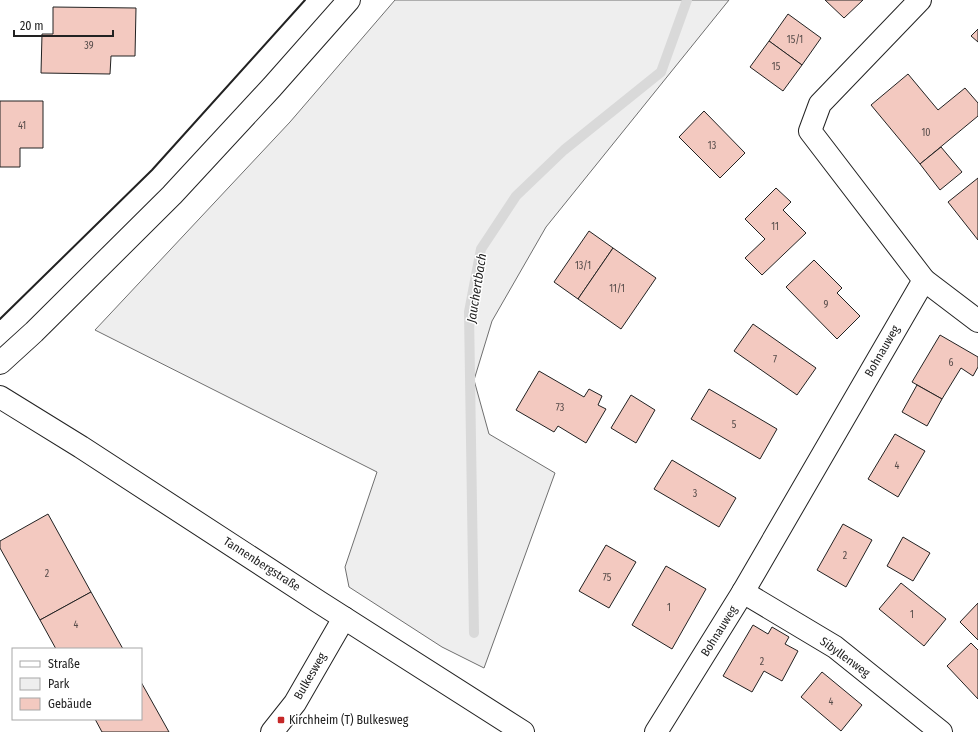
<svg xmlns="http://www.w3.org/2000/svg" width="978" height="732" font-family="'Fira Sans Condensed',sans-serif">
	<rect width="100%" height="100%" fill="#fff"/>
	<!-- green -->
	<polygon fill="#eee" stroke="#6f6f6f" points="395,0 729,0 546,227 492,321 474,380 489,434 555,473 484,668 442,647 349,587 345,567 377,472 95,330 290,122"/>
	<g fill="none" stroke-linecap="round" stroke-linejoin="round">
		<!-- stream -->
		<polyline stroke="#d9d9d9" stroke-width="10" points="474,633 469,312 481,249 516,196 564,150 661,72 687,0"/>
	</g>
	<!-- building -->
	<g fill="#f3c9c0" stroke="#222">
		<polygon points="825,0 863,0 844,18"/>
		<polygon points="53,7 136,8 135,56 111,56 110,74 41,73 42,34 53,34"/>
		<polygon points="788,14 821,38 802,65 769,41"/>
		<polygon points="978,29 978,42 971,36"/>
		<polygon points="769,41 802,65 783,91 750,67"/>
		<polygon points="908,74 938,110 965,88 978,103 978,116 920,164 871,105"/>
		<polygon points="0,101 43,101 43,148 20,148 20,167 0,167"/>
		<polygon points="704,111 745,153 720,178 679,137"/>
		<polygon points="941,147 962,172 940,190 920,164"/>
		<polygon points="978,178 978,240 948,202"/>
		<polygon points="776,188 791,202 783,210 806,233 762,275 745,258 765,239 745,219"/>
		<polygon points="589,231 613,248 578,299 554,282"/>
		<polygon points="613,248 656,278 621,329 578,299"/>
		<polygon points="814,260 842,288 837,293 860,316 837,339 786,287"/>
		<polygon points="753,324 816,368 797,395 734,351"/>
		<polygon points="940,335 978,357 978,367 973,376 961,368 942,399 912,382"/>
		<polygon points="539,371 584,397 589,389 602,396 598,405 606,409 586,443 558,426 554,432 516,410"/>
		<polygon points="917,385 942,399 927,426 902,412"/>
		<polygon points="709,389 777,429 760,459 691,419"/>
		<polygon points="631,395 655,410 636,443 611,428"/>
		<polygon points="895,434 925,451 898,497 868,479"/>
		<polygon points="672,460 736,498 719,527 654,489"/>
		<polygon points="48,514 91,592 40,620 0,548 0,541"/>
		<polygon points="843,524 872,540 846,587 817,570"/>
		<polygon points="903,537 930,553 913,581 887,566"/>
		<polygon points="606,545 636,562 609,608 579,591"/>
		<polygon points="666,566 706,589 672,649 632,625"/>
		<polygon points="901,583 946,619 924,646 879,609"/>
		<polygon points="91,592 123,649 56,649 40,620"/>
		<polygon points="978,603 978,640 960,622"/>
		<polygon points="753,625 768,634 772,627 789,637 785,644 798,651 782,681 764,671 752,692 723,676"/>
		<polygon points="971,643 978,650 978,699 947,666"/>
		<polygon points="822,672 862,705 841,731 801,697"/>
		<polygon points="141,682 169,732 102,732 95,719 141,719"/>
	</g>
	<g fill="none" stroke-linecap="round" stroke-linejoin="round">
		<defs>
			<g id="street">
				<polyline points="924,280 978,321"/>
				<polyline points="743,592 835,647 941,732"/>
				<polyline points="272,732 295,703 344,618"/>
				<polyline points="656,732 743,592 924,280 810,131 820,104 920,0"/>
			</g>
			<polyline id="secondary" points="0,397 81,447 319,602 523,732"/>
			<polyline id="primary" points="0,363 34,332 172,195 272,87 349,0"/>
		</defs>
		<!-- street casing -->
		<use href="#street" stroke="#222" stroke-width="24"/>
		<!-- secondary casing -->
		<use href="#secondary" stroke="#222" stroke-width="24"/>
		<!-- primary casing -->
		<use href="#primary" stroke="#222" stroke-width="24"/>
		<!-- street -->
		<use href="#street" stroke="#fff" stroke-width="22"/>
		<!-- secondary -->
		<use href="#secondary" stroke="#fff" stroke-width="22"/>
		<!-- primary -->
		<use href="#primary" stroke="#fff" stroke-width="22"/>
		<!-- wall -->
		<polyline stroke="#222" stroke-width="2" points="0,319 152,170 305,0"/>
	</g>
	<!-- markers -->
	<rect fill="#c62828" stroke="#fff" stroke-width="1.5" x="277" y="716" width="8" height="8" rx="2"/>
	<g text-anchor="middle" stroke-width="3" stroke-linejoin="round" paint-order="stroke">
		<!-- number labels -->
		<g font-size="10" fill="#564c4a">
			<text x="795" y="43">15/1</text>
			<text x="89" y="49">39</text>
			<text x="776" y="70">15</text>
			<text x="22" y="129">41</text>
			<text x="926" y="136">10</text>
			<text x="712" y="149">13</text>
			<text x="775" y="230">11</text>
			<text x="583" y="269">13/1</text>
			<text x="617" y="292">11/1</text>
			<text x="826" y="308">9</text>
			<text x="775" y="363">7</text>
			<text x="951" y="366">6</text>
			<text x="560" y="411">73</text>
			<text x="734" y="428">5</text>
			<text x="897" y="469">4</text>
			<text x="695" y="497">3</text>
			<text x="845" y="559">2</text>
			<text x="47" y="577">2</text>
			<text x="607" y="581">75</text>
			<text x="669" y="611">1</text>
			<text x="912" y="618">1</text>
			<text x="76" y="628">4</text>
			<text x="762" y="665">2</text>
			<text x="831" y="705">4</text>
		</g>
		<!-- street labels -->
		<g font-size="12" fill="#222" stroke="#fff">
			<text transform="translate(882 351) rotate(-60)" y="4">Bohnauweg</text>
			<text transform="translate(262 564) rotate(33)" y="4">Tannenbergstraße</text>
			<text transform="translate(719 631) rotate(-58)" y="4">Bohnauweg</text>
			<text transform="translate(845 657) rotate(36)" y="4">Sibyllenweg</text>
			<text transform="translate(310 676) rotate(-60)" y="4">Bulkesweg</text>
		</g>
		<!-- poi labels -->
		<g font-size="12" fill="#222" stroke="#fff" text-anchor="start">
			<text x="289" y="724">Kirchheim (T) Bulkesweg</text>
		</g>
		<!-- water labels -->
		<g font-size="13" font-style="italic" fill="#222" stroke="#fff">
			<text transform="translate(476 288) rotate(-81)" y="5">Jauchertbach</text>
		</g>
	</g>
	<!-- legend -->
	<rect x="12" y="648" width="130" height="72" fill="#ffffff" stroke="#a7a7a7"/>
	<rect x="20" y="661" width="20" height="6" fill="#ffffff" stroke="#a7a7a7"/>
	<text x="48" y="668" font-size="12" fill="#222222">Straße</text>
	<rect x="20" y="678" width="20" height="12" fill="#eeeeee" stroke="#a7a7a7"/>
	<text x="48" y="688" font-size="12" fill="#222222">Park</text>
	<rect x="20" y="698" width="20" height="12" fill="#f3c9c0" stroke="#a7a7a7"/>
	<text x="48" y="708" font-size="12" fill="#222222">Gebäude</text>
	<!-- scale -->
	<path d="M14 30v6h99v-6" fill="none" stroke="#222222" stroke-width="2"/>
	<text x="20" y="30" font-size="12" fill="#222222" stroke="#ffffff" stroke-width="3" paint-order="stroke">20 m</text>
</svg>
